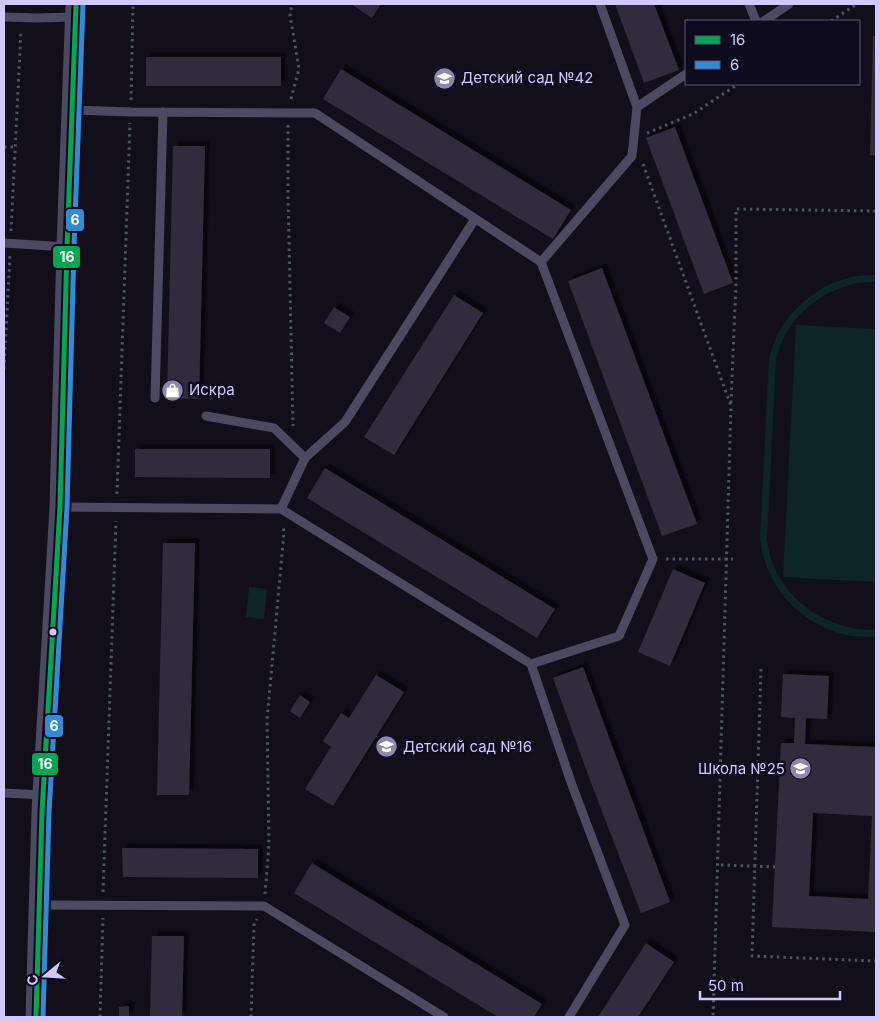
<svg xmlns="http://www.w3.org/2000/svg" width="880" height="1021" font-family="Inter,sans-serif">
	<defs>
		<filter id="shadow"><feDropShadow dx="4.5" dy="-4.5" stdDeviation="1" flood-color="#0009"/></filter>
	</defs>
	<rect width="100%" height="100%" fill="#120f1a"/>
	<!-- green -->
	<g fill="#0e2526">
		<path d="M876 275V282C870 282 863 282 857 283 826 290 798 309 784 337 781 344 778 352 776 359L767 539C771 579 800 612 838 624 850 628 864 631 876 629V636L873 637C864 636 854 637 846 635 799 623 766 587 760 539L769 357C772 349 775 339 779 332 796 303 823 282 857 276 863 275 870 275 876 275Z"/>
		<polygon points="796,325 876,329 876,582 783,577"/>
		<polygon points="249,587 267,589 264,619 246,617"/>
	</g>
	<!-- building -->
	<g fill="#302c3d" fill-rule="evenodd" filter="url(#shadow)">
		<polygon points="351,4 381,4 372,18"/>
		<polygon points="615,4 654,4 679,70 644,83"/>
		<polygon points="873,36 876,36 876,155 870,155"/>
		<rect x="146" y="57" width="135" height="29"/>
		<polygon points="341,69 571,210 553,239 323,99"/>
		<polygon points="675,127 733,283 704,294 646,138"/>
		<polygon points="173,146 205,146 199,399 167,398"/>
		<polygon points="602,268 697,524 662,536 568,281"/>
		<polygon points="454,295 483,313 394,455 364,437"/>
		<polygon points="334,307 350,317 340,333 324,323"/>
		<polygon points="135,449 270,449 270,478 135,477"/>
		<polygon points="325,468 555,609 537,638 307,498"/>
		<polygon points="163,543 195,543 189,795 157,795"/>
		<polygon points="673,569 705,583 670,666 638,652"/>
		<polygon points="583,667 670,902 641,913 590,780 553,678"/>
		<path d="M783 674 829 676 827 719 806 718 805 744 876 747V932L772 927 781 743H794L795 718 781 717ZM813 813 872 816 868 899 809 896Z"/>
		<polygon points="376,675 404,692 333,806 305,789 331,747 323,741 341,713 349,718"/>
		<polygon points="300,695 310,702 300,718 290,711"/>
		<polygon points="122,848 258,849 258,878 123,877"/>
		<polygon points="312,863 542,1004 534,1017 498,1017 294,893"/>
		<polygon points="152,936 184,936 182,1017 150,1017"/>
		<polygon points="646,943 674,962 638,1017 598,1017"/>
		<polygon points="129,1006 129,1017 119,1017 119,1007"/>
	</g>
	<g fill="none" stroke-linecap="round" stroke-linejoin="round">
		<!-- path -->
		<g stroke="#485766" stroke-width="3" stroke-dasharray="2.5 4" stroke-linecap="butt">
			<polyline points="831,21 857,4"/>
			<polyline points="291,99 299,69 290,15 292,4"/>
			<polyline points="131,100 133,4"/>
			<polyline points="288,125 288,195 293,426"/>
			<polyline points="647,133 693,114 738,84"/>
			<polyline points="4,147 15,147"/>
			<polyline points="643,164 731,406 713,1017"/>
			<polyline points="11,231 21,30"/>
			<polyline points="4,369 10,255"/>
			<polyline points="731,403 736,283 736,209 876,211"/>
			<polyline points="117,494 130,123"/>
			<polyline points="666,559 733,559"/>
			<polyline points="761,669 752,956 876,961"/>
			<polyline points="721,865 775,867"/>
			<polyline points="103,892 116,521"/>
			<polyline points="265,894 269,845 267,720 284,532 283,526"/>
			<polyline points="100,1017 103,918"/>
			<polyline points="251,1017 254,925 257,919"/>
		</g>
		<!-- service -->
		<g stroke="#4c4a63" stroke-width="9">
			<polyline points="749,4 756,21"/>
			<polyline points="4,17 36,18 76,17"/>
			<polyline points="764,21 789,4"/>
			<polyline points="637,107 686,74"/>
			<polyline points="73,110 131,112 315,113 541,262 653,559 619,636 531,664"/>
			<polyline points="4,243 67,247"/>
			<polyline points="541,262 632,156 637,107 600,4"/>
			<polyline points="155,398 163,112"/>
			<polyline points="206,416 274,428 305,458"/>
			<polyline points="60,507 281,509 531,664 572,785 625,925 569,1017"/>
			<polyline points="281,509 305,458 345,422 475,219"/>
			<polyline points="4,793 43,795"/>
			<polyline points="39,905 264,906 444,1017"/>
		</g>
		<!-- tertiary -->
		<polyline stroke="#4c4a63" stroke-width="21" points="36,1017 42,812 60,507 67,247 76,4"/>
		<defs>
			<polyline id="bus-1" points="36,1017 42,812 60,507 67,247 76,4"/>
			<polyline id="bus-2" points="43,1017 49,812 67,507 74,247 83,4"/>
		</defs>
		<!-- bus-1 casing -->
		<use href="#bus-1" stroke="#0f0b1e" stroke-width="9"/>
		<!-- bus-2 casing -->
		<use href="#bus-2" stroke="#0f0b1e" stroke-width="9"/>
		<!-- bus-1 -->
		<use href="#bus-1" stroke="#00a651" stroke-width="5"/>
		<!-- bus-2 -->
		<use href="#bus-2" stroke="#338bd7" stroke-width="5"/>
	</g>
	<!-- icons -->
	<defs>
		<symbol id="school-disc" viewBox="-11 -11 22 22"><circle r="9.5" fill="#8e87af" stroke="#0f0b1e"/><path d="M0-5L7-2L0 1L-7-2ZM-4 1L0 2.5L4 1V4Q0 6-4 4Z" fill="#fff"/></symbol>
		<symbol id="shop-disc" viewBox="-11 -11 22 22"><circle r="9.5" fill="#8e87af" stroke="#0f0b1e"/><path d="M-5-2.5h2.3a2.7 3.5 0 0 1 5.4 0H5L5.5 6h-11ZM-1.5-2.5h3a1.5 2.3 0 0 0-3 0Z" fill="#fff"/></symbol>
	</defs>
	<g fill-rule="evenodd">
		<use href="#school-disc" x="432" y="66" width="25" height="25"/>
		<use href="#shop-disc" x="160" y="378" width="25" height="25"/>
		<use href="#school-disc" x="374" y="734" width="25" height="25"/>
		<use href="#school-disc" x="788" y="756" width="25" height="25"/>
	</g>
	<!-- markers -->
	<circle fill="#d0c8ff" stroke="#0f0b1e" stroke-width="2" cx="53" cy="632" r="4.5"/>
	<g text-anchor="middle" stroke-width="5" stroke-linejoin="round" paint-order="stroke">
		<!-- poi labels -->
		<g font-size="15" fill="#d0c8ff" stroke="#0f0b1e" text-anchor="start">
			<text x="461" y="83">Детский сад №42</text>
			<text x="189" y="395">Искра</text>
			<text x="403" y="752">Детский сад №16</text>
			<text x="785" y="774" text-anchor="end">Школа №25</text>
		</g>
	</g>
	<g stroke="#0f0b1e" stroke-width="2">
		<rect x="65" y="208" width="20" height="24" rx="5" fill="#338bd7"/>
		<rect x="52" y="245" width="29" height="24" rx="5" fill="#00a651"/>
		<rect x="44" y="714" width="20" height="24" rx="5" fill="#338bd7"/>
		<rect x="31" y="752" width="28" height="24" rx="5" fill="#00a651"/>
	</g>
	<g font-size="14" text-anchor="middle" font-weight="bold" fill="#fff">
		<text x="75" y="225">6</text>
		<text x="67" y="262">16</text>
		<text x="54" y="731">6</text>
		<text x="45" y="769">16</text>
	</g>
	<!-- border -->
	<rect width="880" height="1021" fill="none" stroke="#d0c8ff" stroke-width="10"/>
	<!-- legend -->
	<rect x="685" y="20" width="175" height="65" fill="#0f0b1e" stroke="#5c5778"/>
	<rect x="695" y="36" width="25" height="8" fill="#00a651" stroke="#5c5778"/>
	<text x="730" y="45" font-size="15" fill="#d0c8ff">16</text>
	<rect x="695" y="61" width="25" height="8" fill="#338bd7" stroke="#5c5778"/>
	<text x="730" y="70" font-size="15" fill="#d0c8ff">6</text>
	<!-- north arrow -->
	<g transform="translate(45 976) rotate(252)" stroke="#0f0b1e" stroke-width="4" paint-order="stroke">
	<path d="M0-4L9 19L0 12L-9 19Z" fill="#d0c8ff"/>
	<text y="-8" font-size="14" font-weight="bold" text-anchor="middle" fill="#d0c8ff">С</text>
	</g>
	<!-- scale -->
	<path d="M700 991v8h140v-8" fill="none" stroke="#d0c8ff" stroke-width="2.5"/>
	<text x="708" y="991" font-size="15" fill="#d0c8ff" stroke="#0f0b1e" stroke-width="4" paint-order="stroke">50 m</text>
</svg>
